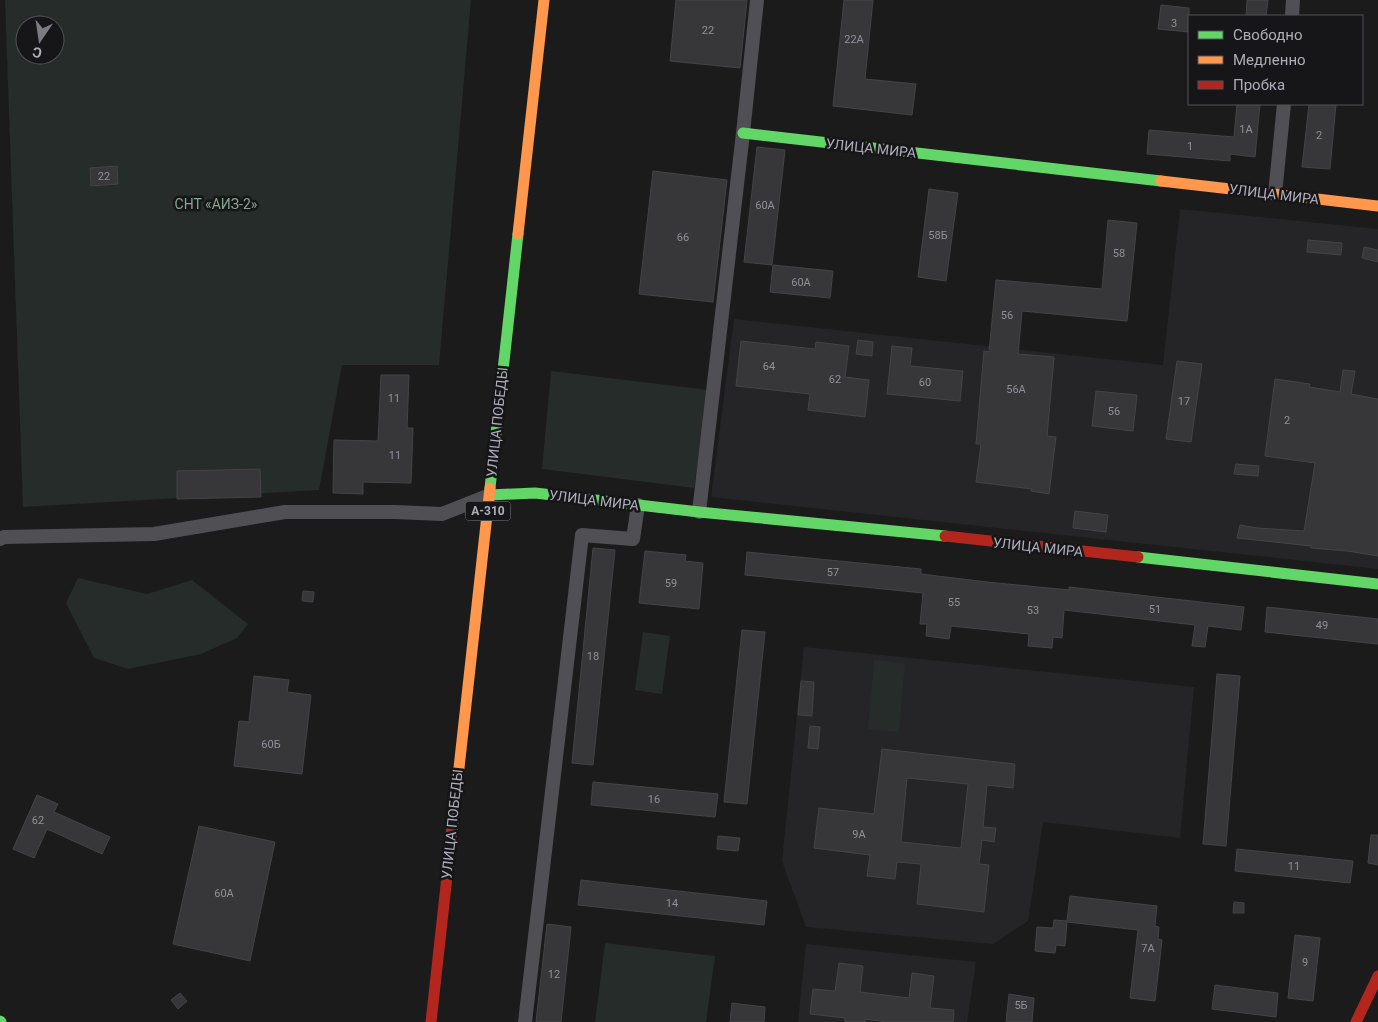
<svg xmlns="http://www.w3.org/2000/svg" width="1378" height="1022" font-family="Roboto,sans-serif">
	<rect width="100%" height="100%" fill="#1b1b1b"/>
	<!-- built -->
	<g fill="#252527">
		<polygon points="1180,209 1378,229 1378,569 711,497 734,319 1163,365"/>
		<polygon points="804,647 1194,687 1180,838 1043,822 1028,921 993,944 806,927 782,861"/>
		<polygon points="806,944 976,962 967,1022 798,1022"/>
	</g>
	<!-- green -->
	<g fill="#252c29" fill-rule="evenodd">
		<path d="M5 0H471L439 365H342L319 490 23 507ZM25 25H55V55H25Z"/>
		<polygon points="551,371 709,390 694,488 542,469"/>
		<polygon points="78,578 147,594 192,580 248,624 237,638 201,654 128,669 94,658 66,603"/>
		<polygon points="643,632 670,636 662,694 635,690"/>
		<polygon points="874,660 905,663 899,732 868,729"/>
		<polygon points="605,943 715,956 706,1022 595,1022"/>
	</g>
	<!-- building -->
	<g fill="#373739" stroke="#444447" fill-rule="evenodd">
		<polygon points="676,0 747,0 740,68 670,61"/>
		<polygon points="844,0 873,0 865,79 916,84 912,115 833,106"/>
		<polygon points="1247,0 1268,0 1266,16 1246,16"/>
		<polygon points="1161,5 1189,8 1189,32 1158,29"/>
		<polygon points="1237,104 1260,104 1255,157 1230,154 1230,161 1147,154 1149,130 1234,137"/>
		<polygon points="1309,104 1336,104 1330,169 1302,167"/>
		<polygon points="757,147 785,150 772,265 744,262"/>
		<polygon points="117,166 118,184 91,186 90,168"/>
		<polygon points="653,171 727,180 713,302 639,294"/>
		<polygon points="929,189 958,193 946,281 918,277"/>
		<polygon points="1108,220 1137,223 1127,321 1022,311 1018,354 1054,357 1047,436 1056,437 1049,494 1031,491 1032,489 976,482 981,444 976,444 984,351 989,352 996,280 1102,289"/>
		<polygon points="1308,240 1342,243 1341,255 1307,252"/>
		<polygon points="1364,247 1378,250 1378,262 1362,258"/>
		<polygon points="773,265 833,271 830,298 770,292"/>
		<polygon points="858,340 873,342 872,356 856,354"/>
		<polygon points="741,341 815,349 816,342 849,346 845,377 869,380 865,417 808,410 810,394 736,386"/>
		<polygon points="892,346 912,348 910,366 963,371 960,401 887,394"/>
		<polygon points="1177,361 1202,364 1191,442 1166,439"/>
		<polygon points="1343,370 1355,371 1351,394 1378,399 1378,556 1347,551 1311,548 1311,546 1237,538 1240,525 1258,528 1304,531 1315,463 1265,456 1275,379 1310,384 1309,387 1340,392"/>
		<polygon points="381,375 409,375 407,428 413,428 411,483 363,482 363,494 333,493 334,440 378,441"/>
		<polygon points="1096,391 1137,395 1133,431 1092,426"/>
		<polygon points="1236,464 1259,466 1258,476 1234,474"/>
		<polygon points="260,469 261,497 177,499 177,471"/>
		<polygon points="1075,511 1108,515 1106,532 1073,528"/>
		<polygon points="593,548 615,550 593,765 572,763"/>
		<polygon points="645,551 686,555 685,561 703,563 699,609 639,603"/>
		<polygon points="747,552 921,569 921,574 987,582 1069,590 1069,587 1244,607 1241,630 1208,626 1205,647 1192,646 1195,625 1064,610 1062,638 1053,637 1052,648 1028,646 1029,634 951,626 949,639 926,636 927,624 920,624 923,593 745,575"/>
		<polygon points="303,591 314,592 313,602 302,601"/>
		<polygon points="1267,607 1378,619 1378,644 1265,632"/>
		<polygon points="742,630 765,632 747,804 724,802"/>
		<polygon points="1217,674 1240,676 1226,846 1203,844"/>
		<polygon points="254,676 289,680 287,692 311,695 302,774 234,766 239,721 249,722"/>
		<polygon points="801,681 814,682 812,716 798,715"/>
		<polygon points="810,726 820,727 818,749 808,748"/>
		<path d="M882 749 1015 764 1013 788 987 785 983 827 996 828 994 842 982 840 979 864 989 865 984 912 917 904 921 864 897 862 895 879 867 876 870 855 814 848 819 808 874 814ZM907 778 968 784 961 848 901 842Z"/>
		<polygon points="593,782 718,794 715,817 591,805"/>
		<polygon points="37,795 58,804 54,812 110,837 102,854 47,829 34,858 13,849"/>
		<polygon points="199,826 275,842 250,961 173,944"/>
		<polygon points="1371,835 1378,835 1378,865 1368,863"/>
		<polygon points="718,836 740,838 738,851 717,849"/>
		<polygon points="1237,849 1353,861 1350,883 1235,871"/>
		<polygon points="581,880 767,901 764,925 578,905"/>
		<polygon points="1070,896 1157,906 1155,926 1159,927 1158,939 1162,940 1155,1001 1130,998 1138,930 1067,922 1065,946 1056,945 1055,953 1035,951 1037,927 1053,928 1054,920 1067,921"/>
		<polygon points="1234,902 1244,903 1244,913 1233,913"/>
		<polygon points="547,924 571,927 561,1022 536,1022"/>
		<polygon points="1295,935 1320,938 1313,1001 1288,998"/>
		<polygon points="839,963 863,966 860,992 909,998 912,973 934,976 930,1008 954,1010 953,1022 887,1022 865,1019 865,1022 845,1022 845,1018 810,1014 813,989 835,991"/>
		<polygon points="1215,985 1278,993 1276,1017 1212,1009"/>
		<polygon points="180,993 187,1001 178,1009 171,1000"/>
		<polygon points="1009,994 1034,998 1032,1022 1006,1022"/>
		<polygon points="732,1003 765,1007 764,1022 730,1022"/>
	</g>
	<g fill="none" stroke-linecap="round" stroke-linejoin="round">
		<!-- street -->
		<g stroke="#505054" stroke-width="14">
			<polyline points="1292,16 1293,0"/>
			<polyline points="1275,194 1284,104"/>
			<polyline points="699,512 743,133 757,0"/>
			<polyline points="0,539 4,537 154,534 285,512 395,512 442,514 490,495"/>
			<polyline points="525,1022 582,535 633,539 638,505"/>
		</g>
		<!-- fast -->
		<g stroke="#63d668" stroke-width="11">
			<polyline points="743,133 1161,181"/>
			<polyline points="490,488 518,234"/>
			<polyline points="490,495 535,493 699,512 945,536"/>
			<polyline points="1138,557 1378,584"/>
			<polyline points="0,1021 1,1022"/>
		</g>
		<!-- slow -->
		<g stroke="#ff974d" stroke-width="11">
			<polyline points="1161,181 1378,206"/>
			<polyline points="518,234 544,0"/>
			<polyline points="452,831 490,488"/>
		</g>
		<!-- jam -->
		<g stroke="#b3261e" stroke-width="11">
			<polyline points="945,536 1138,557"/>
			<polyline points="431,1022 452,831"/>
			<polyline points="1356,1022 1378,976"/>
		</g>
	</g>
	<g text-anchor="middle" stroke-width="5" stroke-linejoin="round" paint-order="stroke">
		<!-- number labels -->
		<g font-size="11" fill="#90909a">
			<text x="1174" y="27">3</text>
			<text x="708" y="34">22</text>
			<text x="854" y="43">22А</text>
			<text x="1246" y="133">1А</text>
			<text x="1319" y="139">2</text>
			<text x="1190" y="150">1</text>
			<text x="104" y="180">22</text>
			<text x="765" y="209">60А</text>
			<text x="938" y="239">58Б</text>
			<text x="683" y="241">66</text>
			<text x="1119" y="257">58</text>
			<text x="801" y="286">60А</text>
			<text x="1007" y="319">56</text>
			<text x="769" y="370">64</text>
			<text x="835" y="383">62</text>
			<text x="925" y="386">60</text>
			<text x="1016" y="393">56А</text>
			<text x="394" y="402">11</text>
			<text x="1184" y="405">17</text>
			<text x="1114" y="415">56</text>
			<text x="1287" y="424">2</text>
			<text x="395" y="459">11</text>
			<text x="833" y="576">57</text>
			<text x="671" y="587">59</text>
			<text x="954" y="606">55</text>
			<text x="1155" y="613">51</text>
			<text x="1033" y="614">53</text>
			<text x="1322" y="629">49</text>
			<text x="593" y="660">18</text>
			<text x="271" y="748">60Б</text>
			<text x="654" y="803">16</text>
			<text x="38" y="824">62</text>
			<text x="859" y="838">9А</text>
			<text x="1294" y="870">11</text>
			<text x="224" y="897">60А</text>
			<text x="672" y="907">14</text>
			<text x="1148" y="952">7А</text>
			<text x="1305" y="966">9</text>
			<text x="554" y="978">12</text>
			<text x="1021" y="1009">5Б</text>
		</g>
		<!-- shield labels -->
		<rect fill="#161518" stroke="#80808a" stroke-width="1" x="465.5" y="501.5" width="45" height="19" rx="4"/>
		<g font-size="12" font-weight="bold" fill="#aeaebb">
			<text x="488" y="515">А-310</text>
		</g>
		<!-- street labels -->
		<g font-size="14" fill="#aeaebb" stroke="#161518">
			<text transform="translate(871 148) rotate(6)" y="5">УЛИЦА МИРА</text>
			<text transform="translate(1274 194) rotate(7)" y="5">УЛИЦА МИРА</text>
			<text transform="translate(497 422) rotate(-84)" y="5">УЛИЦА ПОБЕДЫ</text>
			<text transform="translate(594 500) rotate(7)" y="5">УЛИЦА МИРА</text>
			<text transform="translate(1038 547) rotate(6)" y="5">УЛИЦА МИРА</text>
			<text transform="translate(452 824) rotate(-84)" y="5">УЛИЦА ПОБЕДЫ</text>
		</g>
		<!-- park labels -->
		<g font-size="14" fill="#86a591" stroke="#161518">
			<text x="216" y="209">СНТ «АИЗ-2»</text>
		</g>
	</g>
	<!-- legend -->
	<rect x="1188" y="15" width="175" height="90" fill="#161518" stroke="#535259"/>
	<rect x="1198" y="31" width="25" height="8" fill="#63d668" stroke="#535259"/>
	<text x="1233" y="40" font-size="15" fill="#aeaebb">Свободно</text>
	<rect x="1198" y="56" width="25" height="8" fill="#ff974d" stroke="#535259"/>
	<text x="1233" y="65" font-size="15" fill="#aeaebb">Медленно</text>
	<rect x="1198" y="81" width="25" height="8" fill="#b3261e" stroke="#535259"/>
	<text x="1233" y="90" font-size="15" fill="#aeaebb">Пробка</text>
	<!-- north arrow -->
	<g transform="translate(40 40) rotate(193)"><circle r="24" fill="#161518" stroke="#535259"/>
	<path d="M0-4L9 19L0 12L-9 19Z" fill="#7b7b83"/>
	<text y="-8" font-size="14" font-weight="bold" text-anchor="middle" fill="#aeaebb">С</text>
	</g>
</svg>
